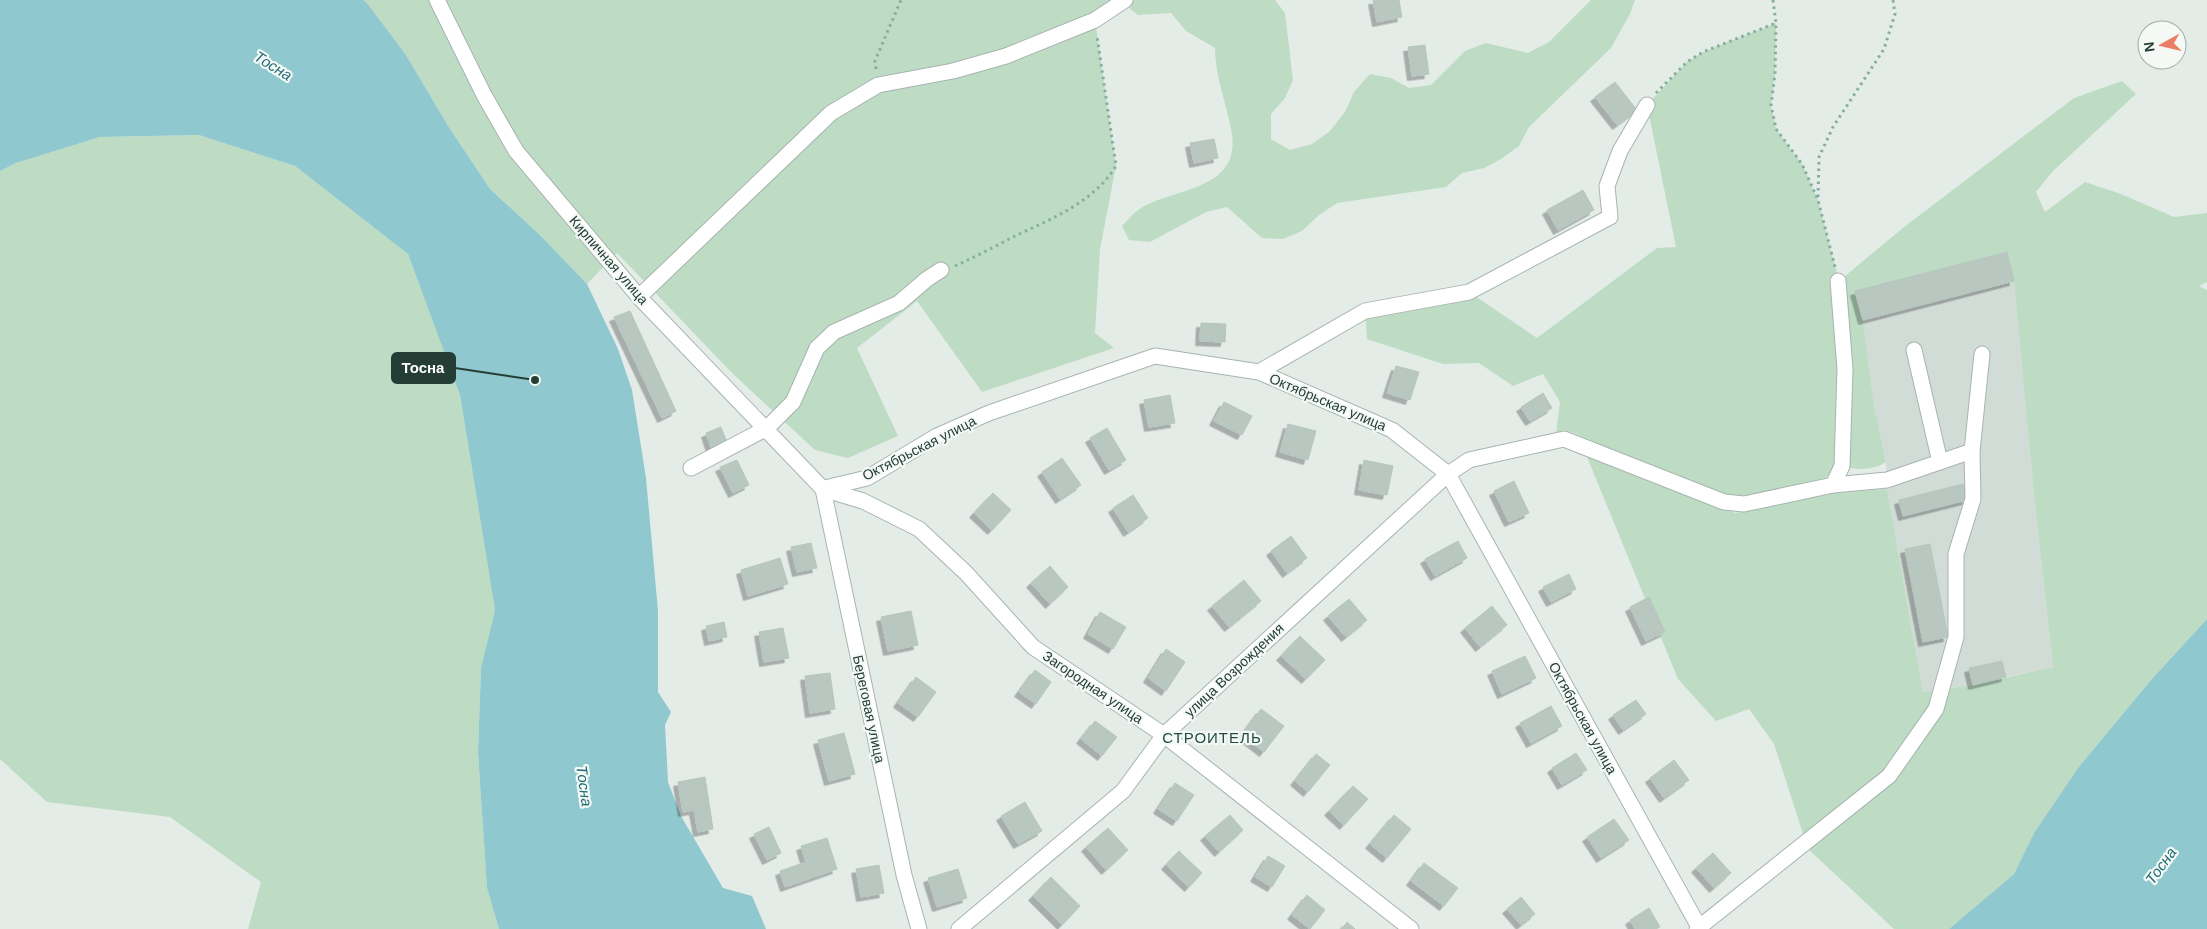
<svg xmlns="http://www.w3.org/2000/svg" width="2207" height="929" font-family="Helvetica,sans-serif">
	<defs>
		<filter id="shadow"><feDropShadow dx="-4.5" dy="4.5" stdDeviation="0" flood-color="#0004"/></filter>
	</defs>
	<rect width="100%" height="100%" fill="#e4ece8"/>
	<!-- built -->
	<polygon fill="#d2dcd7" points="2014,281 2034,496 2053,667 2006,677 2002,661 1969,668 1973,685 1923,692 1887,489 1886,462 1874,405 1863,320"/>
	<!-- green -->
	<g fill="#bedcc4">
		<polygon points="363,0 1120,0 1095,20 1116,166 1100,249 1095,333 1114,348 982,392 917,301 857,348 898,436 848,458 815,450 733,374 617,253 587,284 542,237 490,189 450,129 406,55"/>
		<path d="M1130 0H1275L1285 13 1293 80 1285 98 1271 114V139L1290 150 1312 144 1330 131 1345 112 1354 92 1370 74 1391 78 1409 88 1431 85 1465 51 1486 43 1528 53 1549 42 1591 0H1635L1630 14 1611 48 1529 127 1519 146 1501 159 1484 168 1462 173 1446 187 1337 203 1319 215 1302 231 1283 239 1262 238 1227 207 1206 212 1150 242 1129 240 1122 226C1128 220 1134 212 1141 208 1175 188 1240 190 1232 134 1227 104 1215 78 1215 48L1186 31 1171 13 1138 15 1123 3Z"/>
		<path d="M1776 23 1775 74 1771 105 1776 129 1802 164 1818 200 1839 281 1904 227 2074 98 2122 81 2136 94 2052 172 2036 192 2045 212 2085 182 2121 194 2174 217 2207 213V282L2199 286 2207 290V619L2151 680 2078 768 2034 833 2014 874 1949 929H1894L1808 849 1774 744 1749 709 1716 721 1678 679 1585 452 1735 513 1832 493 1887 489 1923 692 1973 685 2053 667 2034 496 2014 281 2007 252 1856 291 1863 320 1874 405 1886 462C1871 471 1859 470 1842 466L1838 363V457L1833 471 1825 478 1742 498 1724 495 1677 478 1574 433 1564 430 1556 434 1560 402 1543 374 1513 386 1479 363 1443 364 1367 339 1365 311 1469 292 1537 338 1657 248 1676 247 1647 105 1687 62 1703 52Z"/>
		<polygon points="199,135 295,166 408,254 460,395 495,610 481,668 478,752 487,888 499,929 248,929 261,882 170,817 47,802 0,759 0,171 16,163 100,137"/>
	</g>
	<!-- water -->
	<g fill="#8fc8ce">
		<polygon points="0,0 363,0 366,2 406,55 450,129 490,189 542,237 587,284 618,349 632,390 646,478 658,611 658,692 671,712 665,725 668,782 681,816 723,888 752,896 766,929 499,929 487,888 478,752 481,668 495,610 460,395 408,254 295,166 199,135 100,137 16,163 0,171"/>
		<polygon points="2207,619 2207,929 1949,929 2014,874 2034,833 2078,768 2151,680"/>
	</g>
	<!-- building -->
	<g fill="#b9c7c1" stroke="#b6c6bf" filter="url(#shadow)">
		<polygon points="1373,0 1399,0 1402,17 1377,22"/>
		<polygon points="1425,45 1429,74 1412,76 1408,47"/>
		<polygon points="1615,82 1637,110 1617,125 1595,97"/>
		<polygon points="1214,139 1218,158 1194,163 1190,143"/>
		<polygon points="1583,190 1594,210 1558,230 1547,210"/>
		<polygon points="2007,252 2014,281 1863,320 1855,291"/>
		<polygon points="630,311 676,411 662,418 614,317"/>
		<polygon points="1201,323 1226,324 1225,342 1200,341"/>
		<polygon points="1396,366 1419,372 1410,400 1387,393"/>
		<polygon points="1543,393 1552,408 1530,421 1521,407"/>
		<polygon points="1170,395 1175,423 1149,427 1144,400"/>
		<polygon points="1224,402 1252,416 1242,435 1214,421"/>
		<polygon points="1288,424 1316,431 1308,460 1280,452"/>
		<polygon points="721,427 728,445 712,451 706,433"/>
		<polygon points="1107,428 1126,460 1109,470 1090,438"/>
		<polygon points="1062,458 1081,485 1060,499 1042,472"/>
		<polygon points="737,460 749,485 733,493 720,467"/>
		<polygon points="1364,460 1393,466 1387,495 1359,490"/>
		<polygon points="1514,481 1529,513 1509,522 1494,491"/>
		<polygon points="1963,484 1967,500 1903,516 1899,500"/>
		<polygon points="993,493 1011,510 992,530 974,513"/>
		<polygon points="1133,495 1148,518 1128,532 1113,508"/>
		<polygon points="1291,536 1307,558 1287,573 1271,551"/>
		<polygon points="1458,541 1467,558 1435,576 1425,559"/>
		<polygon points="811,543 817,568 797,572 791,547"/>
		<polygon points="1930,544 1948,637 1923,642 1905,549"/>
		<polygon points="780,558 788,584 748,596 741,570"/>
		<polygon points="1050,566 1068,587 1050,604 1031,583"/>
		<polygon points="1569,574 1576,589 1551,602 1543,587"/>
		<polygon points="1244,580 1261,601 1229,627 1212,606"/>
		<polygon points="1649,597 1665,632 1646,641 1630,607"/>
		<polygon points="1349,599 1367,620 1346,637 1328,616"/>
		<polygon points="1492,606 1507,625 1480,647 1465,628"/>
		<polygon points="911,611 918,645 888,651 881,617"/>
		<polygon points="1100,612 1126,627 1113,649 1088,634"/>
		<polygon points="724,622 727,637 709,641 706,626"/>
		<polygon points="783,628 789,658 764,662 759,632"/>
		<polygon points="1300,636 1325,660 1306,679 1281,656"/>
		<polygon points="1166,649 1185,662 1166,691 1148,678"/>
		<polygon points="1525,656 1536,678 1502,694 1492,671"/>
		<polygon points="2002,661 2006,677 1973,685 1969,668"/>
		<polygon points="1035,670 1051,682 1036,704 1019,692"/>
		<polygon points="830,673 835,709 810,713 805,676"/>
		<polygon points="916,677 936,692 918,717 898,703"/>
		<polygon points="1636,700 1646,714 1623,730 1613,715"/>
		<polygon points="1551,706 1562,726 1531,743 1520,723"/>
		<polygon points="1261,709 1284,726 1264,752 1242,735"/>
		<polygon points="1095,721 1117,737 1102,756 1081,739"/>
		<polygon points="844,733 855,774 829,781 818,740"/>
		<polygon points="1576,753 1587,770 1562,785 1552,768"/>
		<polygon points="1316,754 1330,765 1308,792 1295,781"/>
		<polygon points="1674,760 1689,780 1664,798 1650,778"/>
		<polygon points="705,777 713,829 698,832 694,810 683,812 678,782"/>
		<polygon points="1175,783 1194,795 1177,821 1158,809"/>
		<polygon points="1353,786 1368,799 1344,825 1329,811"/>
		<polygon points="1025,802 1042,831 1018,844 1001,816"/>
		<polygon points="1230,815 1243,830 1219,852 1205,836"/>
		<polygon points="1394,815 1411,829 1387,858 1370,844"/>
		<polygon points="1614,819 1629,840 1601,858 1587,837"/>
		<polygon points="769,827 781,853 767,860 754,834"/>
		<polygon points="1108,828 1128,850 1106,870 1086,847"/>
		<polygon points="827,838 837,869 785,887 780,871 806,862 801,846"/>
		<polygon points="1179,851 1202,873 1189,887 1166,865"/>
		<polygon points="1713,853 1731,873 1714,888 1696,868"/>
		<polygon points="1268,856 1285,866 1272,887 1255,877"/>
		<polygon points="1424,863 1458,888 1444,906 1411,881"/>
		<polygon points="879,865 884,893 861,897 856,869"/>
		<polygon points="958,869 967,898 937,907 928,878"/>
		<polygon points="1051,877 1080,906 1062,925 1033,896"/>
		<polygon points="1307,895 1325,910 1310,929 1292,915"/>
		<polygon points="1521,897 1535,914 1521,925 1507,909"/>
		<polygon points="1649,908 1660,927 1656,929 1635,929 1630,920"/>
		<polygon points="1347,922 1355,929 1342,929"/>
	</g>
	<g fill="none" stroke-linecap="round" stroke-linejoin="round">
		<defs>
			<g id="minor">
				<polyline points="437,0 484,95 516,151 639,297 823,489 863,501 919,529 966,573 1033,647 1164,735 1411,929"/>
				<polyline points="639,297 831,113 878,85 953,71 1006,56 1095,20 1125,0"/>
				<polyline points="1914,350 1940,462"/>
				<polyline points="1259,372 1365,311 1469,292 1610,217 1607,186 1620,151 1647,105"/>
				<polyline points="691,468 767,428 793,402 817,348 834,332 899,303 927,279 941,270"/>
				<polyline points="1833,485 1842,466 1845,369 1838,281"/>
				<polyline points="825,488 867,478 937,436 989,413 1155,356 1259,372 1392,430 1448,474 1699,927"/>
				<polyline points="823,489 904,875 919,929"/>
				<polyline points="959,929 1123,791 1164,735 1448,474 1469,460 1564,439 1724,502 1744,504 1833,485 1887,480 1972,451"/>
				<polyline points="1697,929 1889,776 1936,709 1956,637 1956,554 1973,499 1972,451 1982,354"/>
			</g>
		</defs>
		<!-- minor casing -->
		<use href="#minor" stroke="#a7b4af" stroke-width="17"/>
		<!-- path -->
		<g stroke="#86ae9f" stroke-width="3" stroke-dasharray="2.5 4" stroke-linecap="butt">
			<polyline points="1773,0 1776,23 1775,74 1771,105 1776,129 1802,164 1818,200 1835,267"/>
			<polyline points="876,69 875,61 901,0"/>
			<polyline points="1656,93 1687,62 1703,52 1776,23"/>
			<polyline points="1818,197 1819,157 1833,127 1884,49 1895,14 1893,0"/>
			<path d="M955 266C975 257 994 247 1013 237 1051 219 1093 203 1116 166L1097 36"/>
		</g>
		<!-- minor -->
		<use href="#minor" stroke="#fff" stroke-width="15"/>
	</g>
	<g text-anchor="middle" stroke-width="4.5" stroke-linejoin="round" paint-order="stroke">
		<!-- street labels -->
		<g font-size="14" fill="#243d35" stroke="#f4f9f6">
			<text transform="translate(609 260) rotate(49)" y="5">Кирпичная улица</text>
			<text transform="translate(1328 402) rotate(23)" y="5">Октябрьская улица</text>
			<text transform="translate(919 448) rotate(-27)" y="5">Октябрьская улица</text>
			<text transform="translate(1234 670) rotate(-43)" y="5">улица Возрождения</text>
			<text transform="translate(1093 687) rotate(34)" y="5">Загородная улица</text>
			<text transform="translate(869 709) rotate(78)" y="5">Береговая улица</text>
			<text transform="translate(1583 718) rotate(61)" y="5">Октябрьская улица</text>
		</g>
		<!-- water labels -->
		<g font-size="15" font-style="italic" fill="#216c76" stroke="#f4f9f6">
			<text transform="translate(273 66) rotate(32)" y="5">Тосна</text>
			<text transform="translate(584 786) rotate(82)" y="5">Тосна</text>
			<text transform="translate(2161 866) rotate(-54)" y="5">Тосна</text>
		</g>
		<!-- neighbourhood labels -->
		<g font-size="15" letter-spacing="1" fill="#214e41" stroke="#f4f9f6">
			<text x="1212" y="743">СТРОИТЕЛЬ</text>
		</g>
	</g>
	<!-- callouts -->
	<path fill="none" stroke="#243d35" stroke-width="2" d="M535 380L455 368"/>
	<circle fill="#243d35" stroke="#f4f9f6" stroke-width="2" cx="535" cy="380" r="5"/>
	<rect fill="#243d35" stroke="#243d35" stroke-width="2" x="392" y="353" width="63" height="30" rx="5"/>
	<g font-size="15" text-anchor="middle" font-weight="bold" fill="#fff">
		<text x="423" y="373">Тосна</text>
	</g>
	<!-- north arrow -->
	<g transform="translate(2162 45) rotate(262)"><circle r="24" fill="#f4f9f6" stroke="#a1aea9"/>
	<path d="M0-4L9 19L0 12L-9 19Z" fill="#ea7e64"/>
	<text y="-8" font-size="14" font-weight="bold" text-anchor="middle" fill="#243d35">N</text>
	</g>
</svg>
